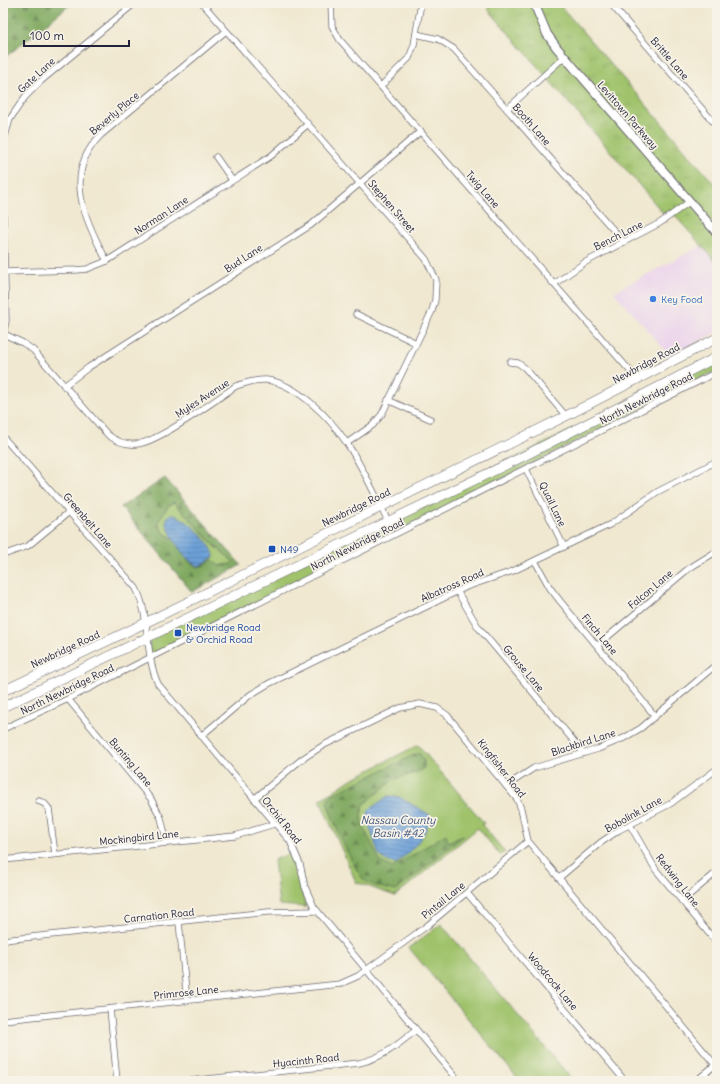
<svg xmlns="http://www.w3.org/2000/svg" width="720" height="1084" font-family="Delius,sans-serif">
	<defs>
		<pattern id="forest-firs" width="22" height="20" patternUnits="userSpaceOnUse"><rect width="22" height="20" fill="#7fa85f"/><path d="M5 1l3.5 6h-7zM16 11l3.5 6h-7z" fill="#688850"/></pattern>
		<pattern id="park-tufts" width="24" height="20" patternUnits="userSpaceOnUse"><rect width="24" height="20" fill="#9fc26b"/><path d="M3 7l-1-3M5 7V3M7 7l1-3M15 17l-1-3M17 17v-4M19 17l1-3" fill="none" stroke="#89a65e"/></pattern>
		<pattern id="water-rules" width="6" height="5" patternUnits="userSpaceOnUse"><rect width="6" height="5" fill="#6ca0d8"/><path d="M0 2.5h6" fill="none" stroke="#5882b0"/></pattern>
	</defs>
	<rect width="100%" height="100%" fill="#f7f3e8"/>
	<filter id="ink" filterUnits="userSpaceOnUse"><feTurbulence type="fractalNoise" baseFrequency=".025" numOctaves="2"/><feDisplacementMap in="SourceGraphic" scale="8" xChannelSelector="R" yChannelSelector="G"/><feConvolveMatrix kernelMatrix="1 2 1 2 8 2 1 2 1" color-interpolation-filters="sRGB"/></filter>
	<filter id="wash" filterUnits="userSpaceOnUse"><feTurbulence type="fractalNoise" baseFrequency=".012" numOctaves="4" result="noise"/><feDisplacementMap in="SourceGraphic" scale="16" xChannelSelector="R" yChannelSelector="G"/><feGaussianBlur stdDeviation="0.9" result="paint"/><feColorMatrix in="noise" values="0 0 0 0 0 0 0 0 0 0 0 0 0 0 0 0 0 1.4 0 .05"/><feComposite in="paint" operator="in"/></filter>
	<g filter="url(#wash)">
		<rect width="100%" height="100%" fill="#f0e8d0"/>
		<!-- built -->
		<polygon fill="#ead1ec" points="701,246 717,263 717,332 670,356 614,292"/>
		<!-- green -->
		<g fill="#9fc26b" stroke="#607253">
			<polygon points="717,358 717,370 150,656 149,639"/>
			<path d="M174 502 214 545 234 562 232 564 219 566 213 560 198 567C186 563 183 552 176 542 169 533 164 538 158 522L167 507Z"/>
			<polygon points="418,745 484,823 482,825 505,852 500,855 478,828 395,896 356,882 320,800 350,780"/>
			<polygon points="290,853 306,907 279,905 274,860"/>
			<polygon points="441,924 555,1059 573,1081 520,1081 409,948"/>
		</g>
		<!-- forest -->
		<g fill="url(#forest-firs)" stroke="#50654d" fill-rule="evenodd">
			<polygon points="3,3 72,3 3,59"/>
			<path d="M165 478 241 565 192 592 121 507ZM174 502 214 545 234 562 232 564 219 566 213 560 198 567C185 562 184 550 175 541 166 532 163 537 158 522L167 507Z"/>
			<path d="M416 754H420L424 760V768L415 773 394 779 364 804 361 815 362 824 380 861 392 868 446 834 448 842 463 836 396 891C385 888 370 886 362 878 354 869 330 815 327 802L331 795Z"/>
		</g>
		<!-- park -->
		<polygon fill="url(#park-tufts)" stroke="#607253" points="490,3 558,3 717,187 717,263 670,210 664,214 488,9"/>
		<!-- water -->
		<g fill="url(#water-rules)" stroke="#47618a">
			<path d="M171 514C184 515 214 544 214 557L199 566C184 561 172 537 166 523L167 518Z"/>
			<path d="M388 796 399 797 430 815C427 837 412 849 396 864L387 861 379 855 367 819 369 810Z"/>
		</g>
	</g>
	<g filter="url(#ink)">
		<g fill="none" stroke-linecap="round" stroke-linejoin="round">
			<defs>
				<g id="street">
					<polyline points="202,3 426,259 436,280 435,300 432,311 382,414 373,425 347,443"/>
					<polyline points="331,3 332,26 340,40 638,380"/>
					<polyline points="610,3 717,126"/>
					<polyline points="716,3 717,5"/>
					<polyline points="416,34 438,39 454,49 624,242"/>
					<polyline points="381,86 409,58 414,45 421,3"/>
					<polyline points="507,109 564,57"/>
					<polyline points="3,143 10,119 25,97 41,81 135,3"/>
					<polyline points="216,157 232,180"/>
					<polyline points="3,214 6,321 3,335"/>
					<path d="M107 261C85 221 62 173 101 135L226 31"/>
					<polyline points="5,272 76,270 87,269 107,261 271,156 308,124"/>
					<polyline points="554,284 584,263 660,223 689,202"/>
					<polyline points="356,314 416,343"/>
					<path d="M4 334 23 343 33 350 108 435C116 441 125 445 136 444 156 444 217 399 236 386 246 383 256 379 266 380 296 383 330 418 346 442 363 467 375 495 388 521"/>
					<polyline points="510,362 518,363 525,368 566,416"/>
					<polyline points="64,386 89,367 311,225 421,131"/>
					<polyline points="388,400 430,419"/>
					<path d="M3 437 136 588C151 618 144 653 158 684L290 841 300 864 305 887 314 907 459 1081"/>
					<polyline points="526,469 564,547"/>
					<polyline points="3,555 28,546 69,512"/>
					<polyline points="535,561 550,588 560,601 655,716"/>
					<polyline points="457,591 478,627 583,752"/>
					<polyline points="598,645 688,569 717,551"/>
					<polyline points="68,699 151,799 161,818 167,843"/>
					<polyline points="3,729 68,699 717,372"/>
					<polyline points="201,736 250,695 268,684 466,587 513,571 611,524 657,492 717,461"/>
					<polyline points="506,786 534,768 598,749 624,738 641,728 717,664"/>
					<polyline points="254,799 302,759 324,745 400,708 420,704 437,708 447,715 517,799 521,809 528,841 717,1067"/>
					<polyline points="39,801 45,804 49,809 55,854"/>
					<polyline points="630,825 656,870 717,943"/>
					<polyline points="3,860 235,836 274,824"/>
					<polyline points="559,878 600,843 619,830 670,804 717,769"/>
					<polyline points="467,893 625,1081"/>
					<polyline points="682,901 717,872"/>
					<polyline points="179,922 187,1001"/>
					<polyline points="3,940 268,912 317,911"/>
					<polyline points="110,1009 117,1081"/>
					<polyline points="3,1020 340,984 358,976 428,925 528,841"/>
					<polyline points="3,1077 6,1081"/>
					<path d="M189 1081 359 1063C384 1057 396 1046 416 1030"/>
					<polyline points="696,1081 715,1065"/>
				</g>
				<polyline id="secondary" points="534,3 547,34 557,48 717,233"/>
				<g id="primary">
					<polyline points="3,691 145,623 566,416 717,338"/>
					<polyline points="3,707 520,458 717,357"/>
				</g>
			</defs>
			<!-- street casing -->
			<use href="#street" stroke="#6a676f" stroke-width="7"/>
			<!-- secondary casing -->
			<use href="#secondary" stroke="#6a676f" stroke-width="10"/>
			<!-- primary casing -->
			<use href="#primary" stroke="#6a676f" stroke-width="10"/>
			<!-- street -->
			<use href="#street" stroke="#fff" stroke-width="5.5"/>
			<!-- secondary -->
			<use href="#secondary" stroke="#fff" stroke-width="8"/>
			<!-- primary -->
			<use href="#primary" stroke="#fff" stroke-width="9"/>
		</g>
	</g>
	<!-- markers -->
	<circle fill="#3f7fe0" stroke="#f7f3e8" stroke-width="1.5" cx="653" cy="299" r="4"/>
	<g fill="#1a4fb4" stroke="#f7f3e8" stroke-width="1.5">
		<rect x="268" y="545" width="8" height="8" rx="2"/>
		<rect x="174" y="629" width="8" height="8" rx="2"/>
	</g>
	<g text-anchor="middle" stroke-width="3.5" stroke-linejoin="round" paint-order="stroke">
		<!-- street labels -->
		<g font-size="10" fill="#22223b" stroke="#f7f3e8">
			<text transform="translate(670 58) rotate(49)" y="4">Brittle Lane</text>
			<text transform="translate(36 75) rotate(-43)" y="4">Gate Lane</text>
			<text transform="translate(114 113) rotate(-40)" y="4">Beverly Place</text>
			<text transform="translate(628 115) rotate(49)" y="4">Levittown Parkway</text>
			<text transform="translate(532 124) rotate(49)" y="4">Booth Lane</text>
			<text transform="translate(483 189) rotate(49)" y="4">Twig Lane</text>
			<text transform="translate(392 206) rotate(49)" y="4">Stephen Street</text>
			<text transform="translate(161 215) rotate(-33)" y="4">Norman Lane</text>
			<text transform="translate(618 235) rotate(-27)" y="4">Bench Lane</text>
			<text transform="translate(243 258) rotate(-33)" y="4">Bud Lane</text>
			<text transform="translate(646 363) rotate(-28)" y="4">Newbridge Road</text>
			<text transform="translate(202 398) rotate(-33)" y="4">Myles Avenue</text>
			<text transform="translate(646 398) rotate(-27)" y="4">North Newbridge Road</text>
			<text transform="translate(553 504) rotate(64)" y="4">Quail Lane</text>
			<text transform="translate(356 507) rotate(-26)" y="4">Newbridge Road</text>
			<text transform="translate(88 520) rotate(49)" y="4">Greenbelt Lane</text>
			<text transform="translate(357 544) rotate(-27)" y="4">North Newbridge Road</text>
			<text transform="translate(452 585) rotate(-24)" y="4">Albatross Road</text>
			<text transform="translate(650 589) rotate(-40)" y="4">Falcon Lane</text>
			<text transform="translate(600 634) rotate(50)" y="4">Finch Lane</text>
			<text transform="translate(65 649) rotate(-25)" y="4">Newbridge Road</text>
			<text transform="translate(524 668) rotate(50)" y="4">Grouse Lane</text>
			<text transform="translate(67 689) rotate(-26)" y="4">North Newbridge Road</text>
			<text transform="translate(583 742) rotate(-18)" y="4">Blackbird Lane</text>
			<text transform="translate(131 762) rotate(50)" y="4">Bunting Lane</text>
			<text transform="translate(502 768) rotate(52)" y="4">Kingfisher Road</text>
			<text transform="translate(633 814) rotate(-29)" y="4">Bobolink Lane</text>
			<text transform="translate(282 820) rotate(52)" y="4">Orchid Road</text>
			<text transform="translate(139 837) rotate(-6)" y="4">Mockingbird Lane</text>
			<text transform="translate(678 880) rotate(52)" y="4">Redwing Lane</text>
			<text transform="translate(443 900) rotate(-39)" y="4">Pintail Lane</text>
			<text transform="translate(159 915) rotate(-6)" y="4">Carnation Road</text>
			<text transform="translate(553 981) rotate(50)" y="4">Woodcock Lane</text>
			<text transform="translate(186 992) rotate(-6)" y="4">Primrose Lane</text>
			<text transform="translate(306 1060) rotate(-6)" y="4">Hyacinth Road</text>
		</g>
		<!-- shop labels -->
		<g font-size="10" fill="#366cbe" stroke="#f7f3e8" text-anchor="start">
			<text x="661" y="303">Key Food</text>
		</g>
		<!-- transit labels -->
		<g font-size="10" fill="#164399" stroke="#f7f3e8" text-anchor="start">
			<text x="280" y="553">N49</text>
			<text x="186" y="631">Newbridge Road<tspan x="186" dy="12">&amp; Orchid Road</tspan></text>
		</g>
		<!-- water labels -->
		<g font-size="11" font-style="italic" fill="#40547a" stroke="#f7f3e8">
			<text x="398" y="824">Nassau County<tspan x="398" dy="13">Basin #42</tspan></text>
		</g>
	</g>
	<!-- margin -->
	<rect width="720" height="1084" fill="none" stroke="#f7f3e8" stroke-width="16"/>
	<!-- scale -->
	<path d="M24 40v6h105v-6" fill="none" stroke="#22223b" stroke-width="2"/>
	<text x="30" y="40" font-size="12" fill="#22223b" stroke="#f7f3e8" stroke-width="3" paint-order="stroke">100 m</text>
</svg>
